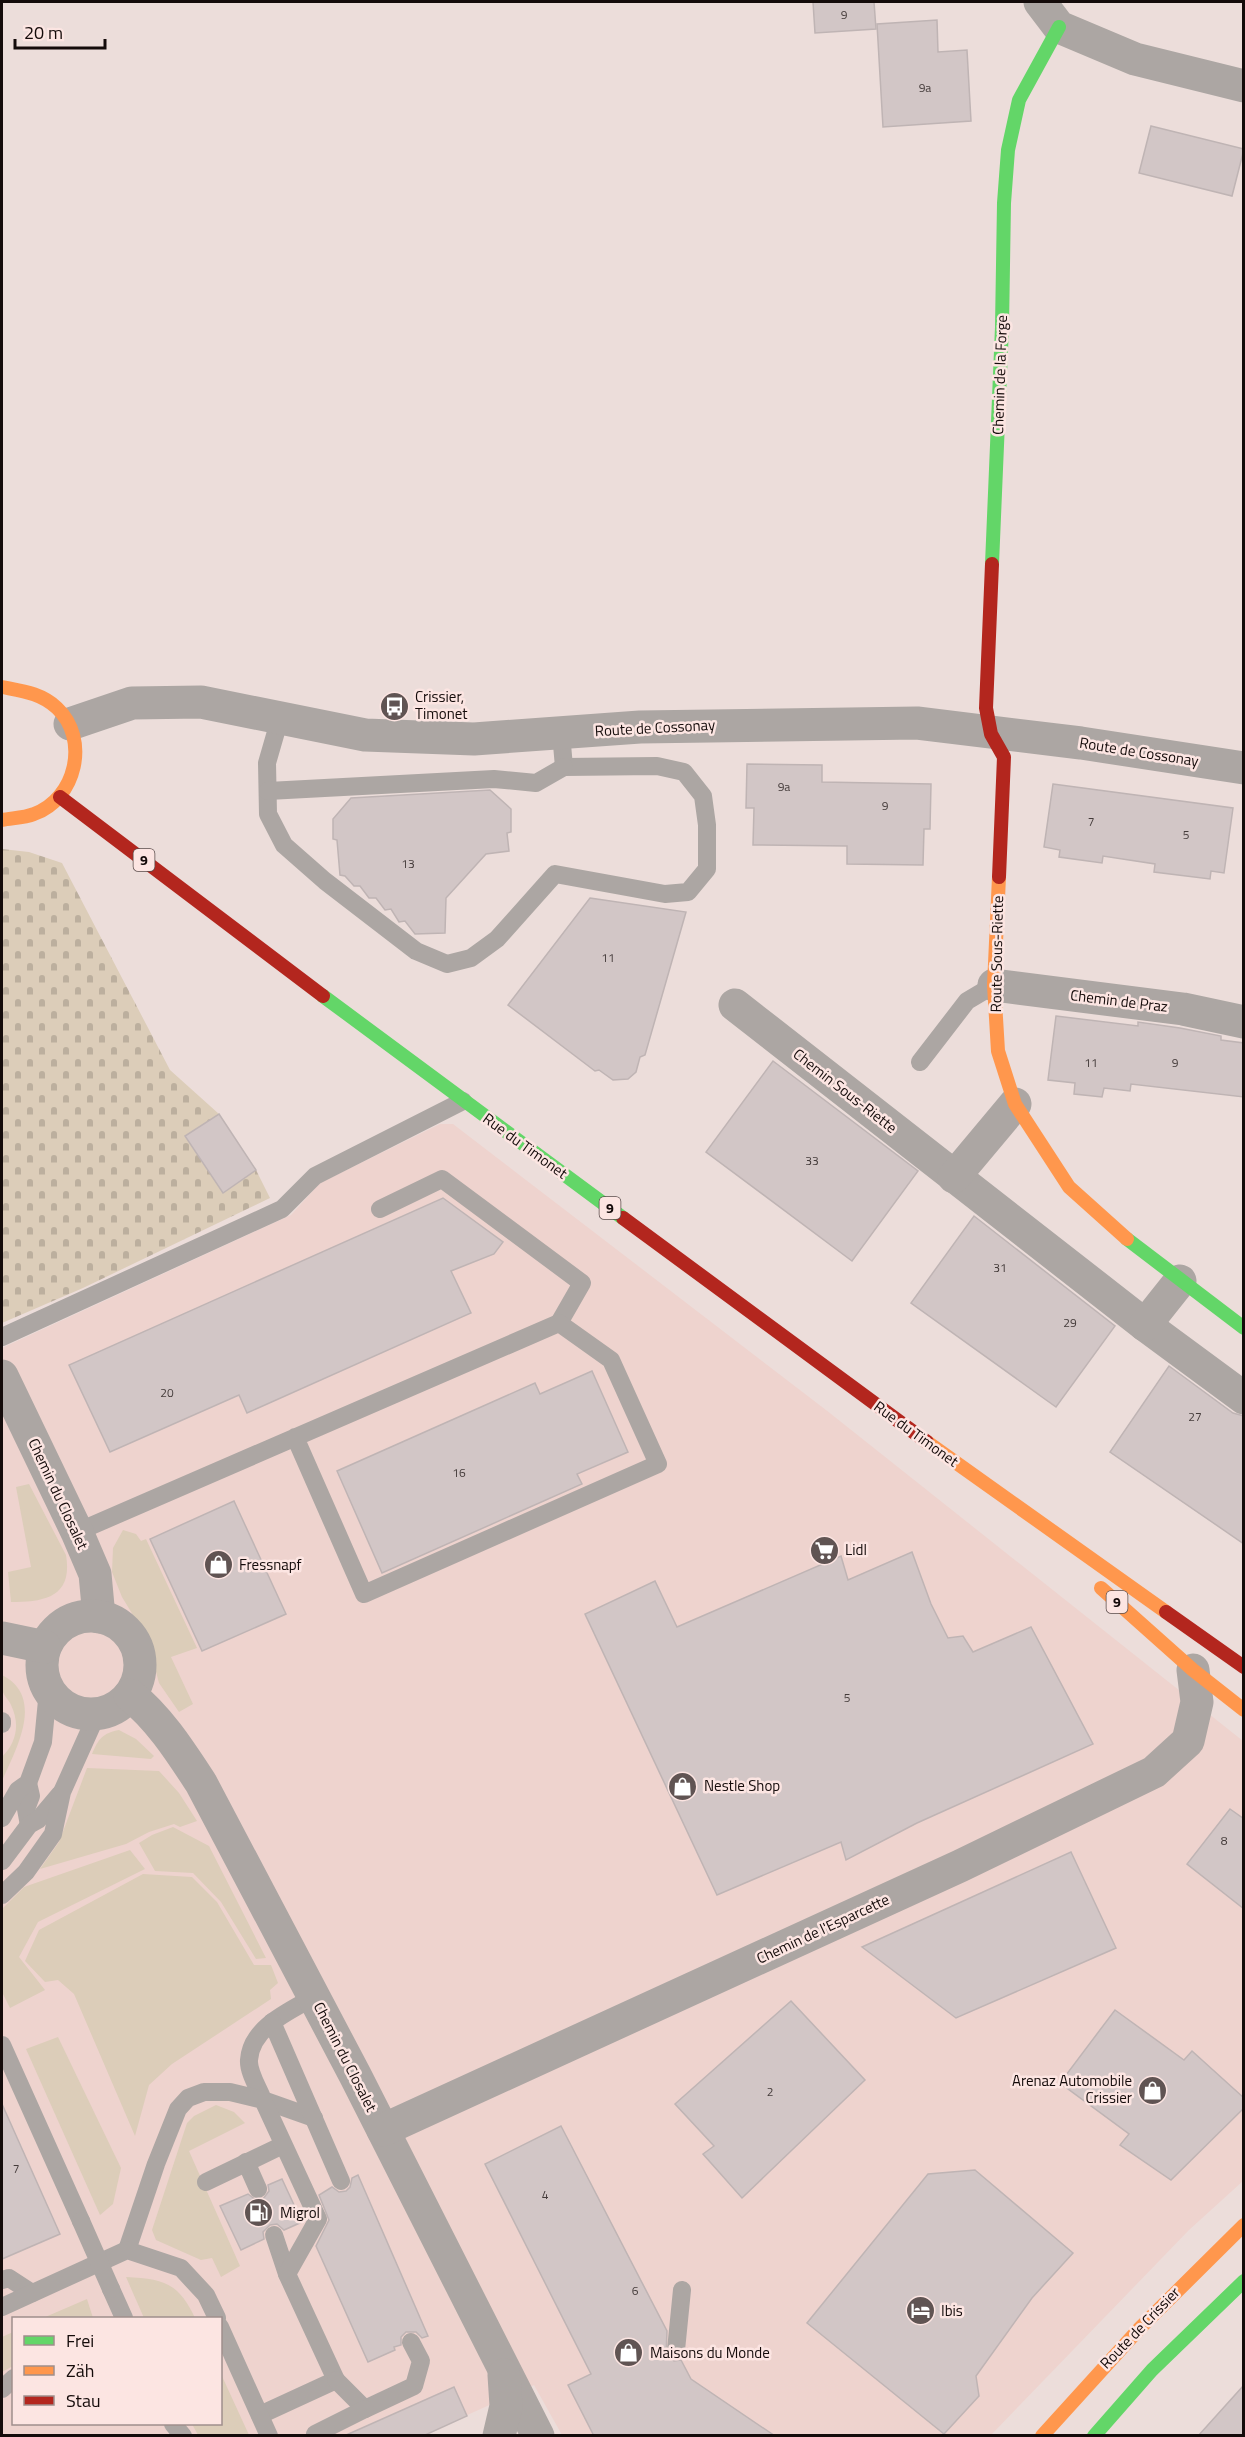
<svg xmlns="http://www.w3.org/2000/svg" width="1245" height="2437" font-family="'Titillium Web',sans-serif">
	<defs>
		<pattern id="cemetery-stones" width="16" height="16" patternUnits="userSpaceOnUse" patternTransform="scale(1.5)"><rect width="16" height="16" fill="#dccdb9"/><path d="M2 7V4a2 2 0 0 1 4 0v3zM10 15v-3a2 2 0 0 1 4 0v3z" fill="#bcaf9e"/></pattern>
	</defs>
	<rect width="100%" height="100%" fill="#ecddda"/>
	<!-- built -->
	<path fill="#eed3ce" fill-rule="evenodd" d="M440 1124H453L826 1410 1243 1741V2181L1189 2230 991 2435H562L534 2385 423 2435H2V1348L291 1215 320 1183ZM14 2318H220V2424H14Z"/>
	<!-- green -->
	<g fill="#dccdb9">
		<path d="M29 1484 66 1555C73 1597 45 1602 11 1602L8 1572 31 1567 16 1487Z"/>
		<polygon points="123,1530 136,1534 141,1541 146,1539 197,1648 171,1657 193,1704 179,1712 159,1683 147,1638 122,1597 112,1572 113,1548"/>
		<path d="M2 1675C45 1697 17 1747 2 1781V1757C17 1742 20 1724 11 1705 9 1700 3 1695 2 1689 1 1685 2 1679 2 1675Z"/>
		<path d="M119 1730 136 1739 154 1756 151 1759 92 1754C98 1739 103 1733 119 1730Z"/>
		<polygon points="87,1768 159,1771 179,1793 197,1821 180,1827 174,1824 149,1832 126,1844 40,1869 59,1842"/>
		<polygon points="173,1827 209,1846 266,1958 256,1959 221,1902 193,1873 155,1871 139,1843 152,1835"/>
		<polygon points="130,1850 145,1869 38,1922 19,1957 45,1990 10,2008 2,1992 2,1909 24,1887"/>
		<polygon points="143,1874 192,1877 217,1902 254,1965 271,1965 278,1983 270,1990 271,1999 172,2064 149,2085 135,2136 74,1994 58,1980 45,1982 25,1961 39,1930"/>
		<polygon points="58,2037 121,2168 113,2204 100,2215 26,2049"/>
		<polygon points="216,2105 234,2112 245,2123 189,2151 240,2266 221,2277 212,2258 201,2260 156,2240 152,2230 187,2123 194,2116"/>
		<path d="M126 2277C163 2279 178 2282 195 2318H144Z"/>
		<polygon points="87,2299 93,2318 43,2318"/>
		<polygon points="13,2332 13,2366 2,2372 2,2337"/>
		<polygon points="221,2374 249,2435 198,2435 192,2424 220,2424"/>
	</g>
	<!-- cemetery -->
	<polygon fill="url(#cemetery-stones)" points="2,849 29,852 62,863 170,1070 219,1114 256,1170 270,1198 83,1288 2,1323"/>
	<!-- building -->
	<g fill="#d2c6c6" stroke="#bfb4b4" stroke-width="1.5">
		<polygon points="813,2 874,2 876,29 815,33"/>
		<polygon points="937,20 938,52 967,50 971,121 883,127 877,24"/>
		<polygon points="1151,126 1244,149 1232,196 1139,173"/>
		<polygon points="747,764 822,765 822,782 931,784 930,829 924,829 923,865 847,864 847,846 753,845 754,808 746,808"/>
		<polygon points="1053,784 1233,808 1224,873 1211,871 1210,879 1154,872 1155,864 1103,856 1102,863 1059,857 1060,850 1044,847"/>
		<polygon points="490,790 511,809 511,832 507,833 509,851 486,854 446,898 445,933 415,934 405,921 399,922 391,909 385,910 376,898 369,898 360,886 354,886 345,876 340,875 337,840 333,839 333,819 351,798"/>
		<polygon points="590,898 686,912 645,1055 640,1057 636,1072 628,1079 613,1080 599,1070 595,1071 508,1005"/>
		<polygon points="1056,1016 1138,1026 1138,1022 1180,1028 1221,1036 1221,1040 1244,1043 1244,1097 1131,1084 1130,1091 1104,1088 1102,1097 1074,1094 1075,1083 1048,1080"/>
		<polygon points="773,1061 918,1171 852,1261 706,1152"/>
		<polygon points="219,1114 256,1170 223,1193 185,1136"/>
		<polygon points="443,1198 503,1242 494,1254 451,1271 471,1313 247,1413 239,1395 110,1452 69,1365"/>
		<polygon points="974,1216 1115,1326 1056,1407 911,1303"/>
		<polygon points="1169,1366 1233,1413 1244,1416 1244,1544 1110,1452"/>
		<polygon points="592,1371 628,1452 577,1474 582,1484 382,1573 337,1471 535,1383 540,1394"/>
		<polygon points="234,1501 286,1614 202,1651 150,1539"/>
		<polygon points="912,1552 931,1604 948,1638 963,1636 973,1652 1031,1627 1093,1744 917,1823 846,1860 841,1842 717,1895 585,1614 655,1581 677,1627 841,1556 848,1580"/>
		<polygon points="1230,1809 1244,1819 1244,1909 1187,1864"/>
		<polygon points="1071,1852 1116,1948 956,2018 862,1947"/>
		<polygon points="791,2001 865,2080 742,2198 703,2154 714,2146 675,2104"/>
		<polygon points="1115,2010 1184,2060 1192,2051 1244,2098 1244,2108 1171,2180 1120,2145 1129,2134 1060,2083"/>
		<polygon points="2,2104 60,2234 2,2259"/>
		<polygon points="561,2126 667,2331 666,2355 674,2361 681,2360 691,2379 775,2436 594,2436 568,2385 591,2374 485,2164"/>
		<polygon points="975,2170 1073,2253 1032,2298 976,2376 979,2396 944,2434 807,2323 928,2174"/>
		<polygon points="358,2175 428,2336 422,2338 416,2332 406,2332 401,2337 401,2345 394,2347 395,2350 368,2362 316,2246 329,2220 319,2195 332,2187 339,2192 346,2191 350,2187 352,2178"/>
		<polygon points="282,2179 302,2222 284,2230 277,2224 270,2225 263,2232 264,2239 241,2250 220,2206 248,2194 256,2200 263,2199 269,2191 268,2185"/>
		<polygon points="1244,2385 1244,2436 1198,2436"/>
		<polygon points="454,2387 467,2416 423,2436 344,2436"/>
	</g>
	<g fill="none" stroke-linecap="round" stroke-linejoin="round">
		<!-- lane -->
		<g stroke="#aca6a3" stroke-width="18">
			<polyline points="280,718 267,763 268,814 284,845 325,881 416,951 447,964 471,958 497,939 555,874 665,894 688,892 707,869 707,825 703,796 684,772 657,766 564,767 561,733"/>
			<polyline points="268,791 494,779 536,783 564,767"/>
			<polyline points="920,1062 967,1001 994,985"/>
			<polyline points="380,1209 442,1179 582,1283 559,1323"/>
			<polyline points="2,1337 282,1209 315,1176 463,1101"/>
			<polyline points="77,1532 559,1323 611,1360 658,1464 364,1594 295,1437"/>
			<polyline points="2,1721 2,1724"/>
			<polyline points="28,1783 31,1796 26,1809 29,1825"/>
			<polyline points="2,1818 18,1790 28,1783 43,1742 48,1690"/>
			<polyline points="2,1861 29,1825 38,1820 60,1794"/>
			<polyline points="2,1895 26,1872 53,1834 62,1792 97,1714"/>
			<path d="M314 1997C290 2011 251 2027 249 2060 248 2072 259 2089 263 2100L314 2118"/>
			<polyline points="272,2022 341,2181"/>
			<polyline points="2,2045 81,2221"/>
			<polyline points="246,2162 258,2189"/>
			<polyline points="206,2182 283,2145"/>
			<polyline points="274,2235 287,2274"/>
			<polyline points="127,2250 156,2164 178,2109 188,2098 204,2092 230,2092 263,2100 318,2219 287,2274 336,2380 260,2415"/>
			<polyline points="2,2280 9,2278 32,2293"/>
			<polyline points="111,2289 124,2318"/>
			<polyline points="2,2307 127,2250 181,2268 206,2295 217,2318"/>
			<polyline points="220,2327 269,2436"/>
			<polyline points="676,2350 682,2290"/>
			<polyline points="336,2380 365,2409 414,2386 421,2361 411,2342"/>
			<polyline points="2,2389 14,2378"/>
			<polyline points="173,2424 183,2436"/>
			<polyline points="315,2434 365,2409"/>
		</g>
		<!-- street -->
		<g stroke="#aca6a3" stroke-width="33">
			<polyline points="1040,2 1059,27 1135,59 1244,86"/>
			<polyline points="70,724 132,703 201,702 365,735 474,739 640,727 917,723 1081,743 1244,768"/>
			<polyline points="994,985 1183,1009 1244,1022"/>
			<polyline points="735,1005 1145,1325 1244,1398"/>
			<polyline points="954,1177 1015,1104"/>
			<polyline points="1145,1325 1180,1281"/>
			<polyline points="2,1376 77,1532 95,1574 99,1617"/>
			<circle cx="91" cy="1665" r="49"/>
			<polyline points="2,1638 45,1647"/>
			<path d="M130 1695C159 1718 180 1751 201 1783L355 2075 538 2436"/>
			<polyline points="383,2130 960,1866 1154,1772 1188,1741 1197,1702 1193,1670"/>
			<polyline points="499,2436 506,2406 504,2375"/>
		</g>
		<!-- fast -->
		<g stroke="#63d668" stroke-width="14">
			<polyline points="992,564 1002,327 1004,203 1008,150 1019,100 1059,27"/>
			<polyline points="323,996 623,1218"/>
			<polyline points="1127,1239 1244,1328"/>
			<polyline points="1094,2436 1152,2370 1244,2281"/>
		</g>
		<!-- slow -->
		<g stroke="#ff974d" stroke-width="14">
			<path d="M2 687C22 691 41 693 57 708 90 739 76 799 34 814 24 818 12 818 2 820"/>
			<polyline points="999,877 994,985 998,1051 1015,1104 1069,1187 1127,1239"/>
			<polyline points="927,1442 1166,1612"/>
			<polyline points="1101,1588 1193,1670 1244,1710"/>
			<polyline points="1042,2436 1140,2328 1244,2225"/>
		</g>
		<!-- jam -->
		<g stroke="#b3261e" stroke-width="14">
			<polyline points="992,564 986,708 991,734 1004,757 999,877"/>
			<polyline points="60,797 323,996"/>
			<polyline points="623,1218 927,1442"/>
			<polyline points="1166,1612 1244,1667"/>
		</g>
		<!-- lane-bridge -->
		<polyline stroke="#aca6a3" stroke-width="18" points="81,2221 111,2289"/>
	</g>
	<!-- icons -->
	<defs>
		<symbol id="bus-disc" viewBox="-11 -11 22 22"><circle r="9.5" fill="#605453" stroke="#fce5e2"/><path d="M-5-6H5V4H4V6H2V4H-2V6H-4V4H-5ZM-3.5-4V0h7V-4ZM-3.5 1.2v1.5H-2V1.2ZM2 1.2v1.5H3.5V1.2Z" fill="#fff"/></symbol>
		<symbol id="supermarket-disc" viewBox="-11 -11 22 22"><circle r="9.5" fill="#605453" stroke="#fce5e2"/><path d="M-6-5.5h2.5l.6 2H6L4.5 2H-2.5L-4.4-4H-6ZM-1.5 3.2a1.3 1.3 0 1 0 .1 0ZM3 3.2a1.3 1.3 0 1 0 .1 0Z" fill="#fff"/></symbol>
		<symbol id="shop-disc" viewBox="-11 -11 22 22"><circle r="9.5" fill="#605453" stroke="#fce5e2"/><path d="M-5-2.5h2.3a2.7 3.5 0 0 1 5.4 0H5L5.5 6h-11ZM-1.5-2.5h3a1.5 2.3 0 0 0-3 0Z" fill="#fff"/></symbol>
		<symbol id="fuel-disc" viewBox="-11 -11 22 22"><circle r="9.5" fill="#605453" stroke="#fce5e2"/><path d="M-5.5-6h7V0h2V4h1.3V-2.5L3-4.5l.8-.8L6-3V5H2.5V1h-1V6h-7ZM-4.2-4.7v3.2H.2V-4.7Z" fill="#fff"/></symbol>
		<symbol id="hotel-disc" viewBox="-11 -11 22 22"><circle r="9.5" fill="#605453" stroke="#fce5e2"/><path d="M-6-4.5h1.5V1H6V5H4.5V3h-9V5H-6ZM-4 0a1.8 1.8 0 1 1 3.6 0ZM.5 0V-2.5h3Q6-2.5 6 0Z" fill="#fff"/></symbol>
	</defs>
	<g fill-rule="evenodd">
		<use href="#bus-disc" x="378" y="690" width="33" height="33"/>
		<use href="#supermarket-disc" x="808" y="1534" width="33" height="33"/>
		<use href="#shop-disc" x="202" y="1548" width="33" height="33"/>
		<use href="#shop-disc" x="666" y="1770" width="33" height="33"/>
		<use href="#shop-disc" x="1136" y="2074" width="33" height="33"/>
		<use href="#fuel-disc" x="242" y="2196" width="33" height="33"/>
		<use href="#hotel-disc" x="904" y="2294" width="33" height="33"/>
		<use href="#shop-disc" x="612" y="2336" width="33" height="33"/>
	</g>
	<g text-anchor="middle" stroke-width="5" stroke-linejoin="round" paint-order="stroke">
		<!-- number labels -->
		<g font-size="12" fill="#443b3a">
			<text x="844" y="19">9</text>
			<text x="925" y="92">9a</text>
			<text x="784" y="791">9a</text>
			<text x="885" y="810">9</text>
			<text x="1091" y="826">7</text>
			<text x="1186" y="839">5</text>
			<text x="408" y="868">13</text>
			<text x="608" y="962">11</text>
			<text x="1091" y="1067">11</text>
			<text x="1175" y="1067">9</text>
			<text x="812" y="1165">33</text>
			<text x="1000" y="1272">31</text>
			<text x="1070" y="1327">29</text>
			<text x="167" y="1397">20</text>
			<text x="1195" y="1421">27</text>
			<text x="459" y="1477">16</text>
			<text x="847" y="1702">5</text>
			<text x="1224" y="1845">8</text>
			<text x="770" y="2096">2</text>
			<text x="16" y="2173">7</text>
			<text x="545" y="2199">4</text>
			<text x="635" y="2295">6</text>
		</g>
		<!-- shield labels -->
		<g fill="#fce5e2" stroke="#5a4c4b" stroke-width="1.5">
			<rect x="133.5" y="849" width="21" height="22" rx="4.5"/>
			<rect x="599.5" y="1197" width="21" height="22" rx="4.5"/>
			<rect x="1106.5" y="1591" width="21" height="22" rx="4.5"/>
		</g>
		<g font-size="14" font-weight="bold" fill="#140b0a">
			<text x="144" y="865">9</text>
			<text x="610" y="1213">9</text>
			<text x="1117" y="1607">9</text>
		</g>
		<!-- street labels -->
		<g font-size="15" fill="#140b0a" stroke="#fce5e2">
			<text transform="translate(1000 375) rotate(-88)" y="5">Chemin de la Forge</text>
			<text transform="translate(655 728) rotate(-3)" y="5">Route de Cossonay</text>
			<text transform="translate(1139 752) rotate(9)" y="5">Route de Cossonay</text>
			<text transform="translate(997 954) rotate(-89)" y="5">Route Sous-Riette</text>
			<text transform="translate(1119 1001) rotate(7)" y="5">Chemin de Praz</text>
			<text transform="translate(845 1091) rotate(38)" y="5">Chemin Sous-Riette</text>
			<text transform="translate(525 1146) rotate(36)" y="5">Rue du Timonet</text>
			<text transform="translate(916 1434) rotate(36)" y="5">Rue du Timonet</text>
			<text transform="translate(58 1494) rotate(65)" y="5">Chemin du Closalet</text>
			<text transform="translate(823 1929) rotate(-25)" y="5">Chemin de l'Esparcette</text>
			<text transform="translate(345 2057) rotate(63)" y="5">Chemin du Closalet</text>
			<text transform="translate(1140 2328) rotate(-46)" y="5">Route de Crissier</text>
		</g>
		<!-- poi labels -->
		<g font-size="15" fill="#140b0a" stroke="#fce5e2" text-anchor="start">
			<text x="415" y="702">Crissier,<tspan x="415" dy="17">Timonet</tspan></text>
			<text x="845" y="1555">Lidl</text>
			<text x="239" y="1570">Fressnapf</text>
			<text x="704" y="1791">Nestle Shop</text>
			<text x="1132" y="2086" text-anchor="end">Arenaz Automobile<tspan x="1132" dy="17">Crissier</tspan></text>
			<text x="280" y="2218">Migrol</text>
			<text x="941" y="2316">Ibis</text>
			<text x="650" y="2358">Maisons du Monde</text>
		</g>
	</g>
	<!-- border -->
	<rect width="1245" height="2437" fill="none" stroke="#140b0a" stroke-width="6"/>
	<!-- legend -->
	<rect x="12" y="2317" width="210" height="108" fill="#fce5e2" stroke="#9f8e8c" stroke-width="1.5"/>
	<rect x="24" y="2336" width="30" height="9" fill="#63d668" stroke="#9f8e8c" stroke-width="1.5"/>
	<text x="66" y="2347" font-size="18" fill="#140b0a">Frei</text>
	<rect x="24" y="2366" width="30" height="9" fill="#ff974d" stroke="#9f8e8c" stroke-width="1.5"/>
	<text x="66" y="2377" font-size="18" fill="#140b0a">Zäh</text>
	<rect x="24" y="2396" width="30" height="9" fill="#b3261e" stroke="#9f8e8c" stroke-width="1.5"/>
	<text x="66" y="2407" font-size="18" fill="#140b0a">Stau</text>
	<!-- scale -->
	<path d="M15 39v9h90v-9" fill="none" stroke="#140b0a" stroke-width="3"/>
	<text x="24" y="39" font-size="18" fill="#140b0a" stroke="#fce5e2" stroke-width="4.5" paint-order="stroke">20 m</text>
</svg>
